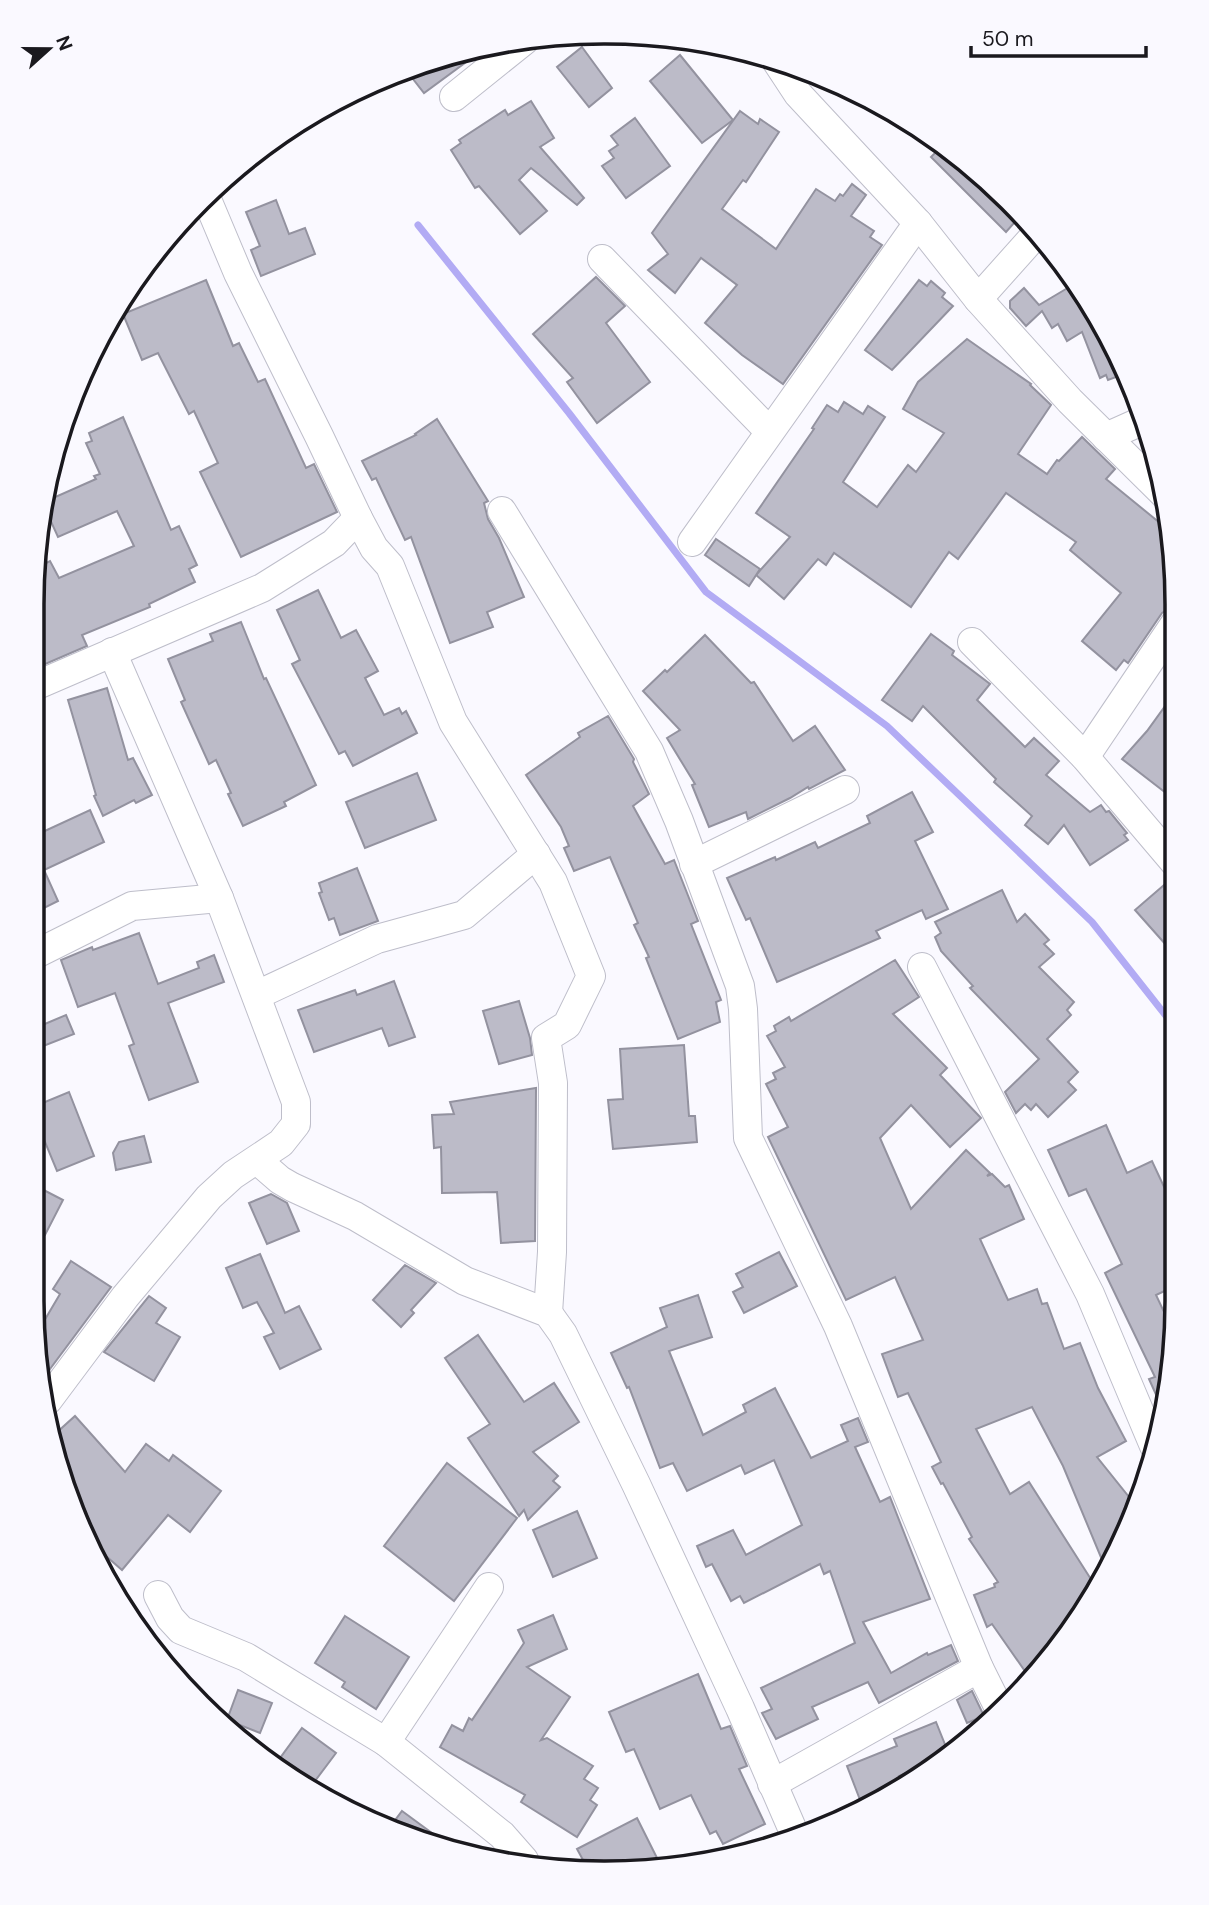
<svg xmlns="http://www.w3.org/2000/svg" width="1209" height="1905" font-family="'DM Sans',sans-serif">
	<rect width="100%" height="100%" fill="#faf9ff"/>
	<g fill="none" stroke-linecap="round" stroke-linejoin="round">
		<!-- stream -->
		<polyline stroke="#b2abf4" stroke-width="7" points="418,225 569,413 706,592 887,726 1092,922 1174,1026"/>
	</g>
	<!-- building -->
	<g fill="#bcbbc8" stroke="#93929f" stroke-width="2">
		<polygon points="488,46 424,93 406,70 456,51"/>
		<polygon points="582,47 612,88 589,107 557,67"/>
		<polygon points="680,55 733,120 702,143 650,81"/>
		<polygon points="531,101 554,138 540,147 584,198 577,205 531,168 519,180 547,211 520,234 479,186 475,188 451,150 461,143 459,140 505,110 508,115"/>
		<polygon points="740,111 758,124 760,119 779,132 746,182 743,180 722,209 776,249 816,189 835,201 840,194 843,196 852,184 866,195 851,216 874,231 870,237 882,245 783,384 742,355 705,323 737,285 701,258 675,293 648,270 668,254 652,233"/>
		<polygon points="635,118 670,166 626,198 602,166 614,158 609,151 618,145 611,136"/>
		<polygon points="943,145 982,173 1021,215 1006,232 931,157"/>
		<polygon points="276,200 289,234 305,228 315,254 261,276 251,250 260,246 246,212"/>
		<polygon points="596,277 625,306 606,323 650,382 597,423 567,382 573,378 533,334"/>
		<polygon points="206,280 233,346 239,343 258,382 265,379 306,468 314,464 337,512 241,557 200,472 218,463 194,411 189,414 158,353 142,360 123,314"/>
		<polygon points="919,280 927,286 931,281 945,293 942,297 953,306 892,370 865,350"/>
		<polygon points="1076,283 1119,351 1127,373 1108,380 1106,375 1100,378 1082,332 1067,341 1058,324 1052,328 1042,311 1026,326 1010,308 1010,301 1024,288 1039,305"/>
		<polygon points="967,339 1031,384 1030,385 1051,405 1018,454 1047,474 1057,460 1059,461 1082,437 1115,469 1106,479 1171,532 1176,567 1176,601 1173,606 1162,613 1128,663 1124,660 1116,670 1082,641 1121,593 1070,550 1076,542 1006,493 958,559 949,552 911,607 834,553 826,565 818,559 784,599 756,575 790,537 756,513 814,429 812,428 827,405 838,412 844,402 863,414 868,406 885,417 843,482 877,507 908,465 916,472 944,433 903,409 918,382"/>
		<polygon points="123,417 171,530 179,526 197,565 189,569 195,582 149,604 150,607 82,635 87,646 36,668 36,568 50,561 59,578 134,546 117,511 58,537 43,504 44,502 96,479 94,476 100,474 86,443 92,441 89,433"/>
		<polygon points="437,419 488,501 484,503 488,519 499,538 524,597 487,612 493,627 450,643 411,537 405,540 376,478 372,480 362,461 416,435 415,434"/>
		<polygon points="716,539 760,569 749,586 705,555"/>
		<polygon points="318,590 341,638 356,630 378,671 365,678 384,715 399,708 402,714 406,711 417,733 353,766 345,751 339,754 292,664 300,660 277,610"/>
		<polygon points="241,622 264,679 266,678 316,785 284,802 286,806 243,826 228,794 231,793 216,760 209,764 181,702 185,700 168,659 213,641 210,634"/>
		<polygon points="931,634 954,651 952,655 990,684 977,700 1025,747 1034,738 1059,761 1046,775 1090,812 1101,805 1106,812 1109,811 1127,833 1124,835 1128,840 1090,865 1064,825 1048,844 1025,825 1032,816 994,782 996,779 923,706 912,721 882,700"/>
		<polygon points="705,635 751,683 754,682 793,741 815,726 845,770 809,789 808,787 790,798 748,819 746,812 709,827 692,785 695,784 667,738 680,730 643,691 665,670 667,672"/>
		<polygon points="107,688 128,760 133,758 152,795 136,803 134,800 103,816 94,796 96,795 68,700"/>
		<polygon points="1176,691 1175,774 1175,800 1122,759 1147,731"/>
		<polygon points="608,716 634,759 633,762 649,794 633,806 665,864 674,860 698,921 691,924 721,1000 716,1002 720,1022 678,1039 646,958 649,957 634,925 638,923 610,857 574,871 564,848 569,846 561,827 526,775 580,737 578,733"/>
		<polygon points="417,773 436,820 365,848 346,802"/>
		<polygon points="912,792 933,832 915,841 948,909 926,919 922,910 876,931 880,938 777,982 750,918 746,920 727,878 775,857 776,860 815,842 818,848 870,823 867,816"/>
		<polygon points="90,810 104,842 44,870 58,901 34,913 34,836"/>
		<polygon points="357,868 378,921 340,935 334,918 329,920 319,893 322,892 319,883"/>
		<polygon points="1171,879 1175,879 1175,955 1135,910"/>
		<polygon points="1002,890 1017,922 1025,914 1049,940 1044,944 1054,954 1039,967 1074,1002 1067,1010 1071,1015 1047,1039 1078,1072 1068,1082 1076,1090 1048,1117 1036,1104 1031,1110 1025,1104 1016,1113 1005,1092 1039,1059 970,988 973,986 941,951 935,937 941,933 935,922"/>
		<polygon points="139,933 158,984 199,968 197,962 214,955 224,982 168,1003 198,1082 149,1100 129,1046 134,1044 115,993 78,1007 61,960 92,947 93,950"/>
		<polygon points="895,960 919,997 893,1014 947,1068 940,1075 981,1118 950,1147 911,1105 880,1138 911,1209 966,1150 990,1173 987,1176 992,1174 1005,1187 1009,1185 1024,1219 980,1239 1008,1300 1037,1289 1042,1304 1047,1303 1064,1349 1080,1343 1098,1388 1126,1441 1097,1457 1137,1507 1134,1520 1105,1567 1063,1466 1032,1407 976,1429 1010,1494 1029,1482 1094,1584 1047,1660 1027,1674 992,1624 987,1627 974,1595 995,1587 994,1584 998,1582 969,1539 972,1537 943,1483 941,1484 932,1467 941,1462 908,1393 898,1397 882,1354 923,1340 895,1277 846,1300 768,1137 788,1127 766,1084 776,1079 773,1073 785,1067 767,1036 776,1031 774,1026 789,1017 791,1021"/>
		<polygon points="394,981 415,1037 389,1046 382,1028 314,1052 298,1010 355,990 357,995"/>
		<polygon points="519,1001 530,1038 532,1055 499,1064 483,1011"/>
		<polygon points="66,1015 74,1034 33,1050 33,1029"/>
		<polygon points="684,1045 689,1116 695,1116 697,1142 613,1149 608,1100 623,1099 620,1049"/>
		<polygon points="536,1088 535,1241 501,1243 497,1192 442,1193 441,1147 434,1148 432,1115 454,1114 450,1102"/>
		<polygon points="69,1092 94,1156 57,1171 38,1125 33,1127 33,1107"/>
		<polygon points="1106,1125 1127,1173 1152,1161 1173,1206 1173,1287 1156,1295 1173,1331 1173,1375 1163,1410 1149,1379 1155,1377 1105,1273 1122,1264 1086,1189 1069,1196 1048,1150"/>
		<polygon points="144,1136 151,1162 116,1170 113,1153 119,1142"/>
		<polygon points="32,1184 63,1200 45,1235 32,1228"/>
		<polygon points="271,1194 287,1203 299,1231 267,1244 249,1203"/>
		<polygon points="779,1252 797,1286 744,1313 733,1292 743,1287 736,1274"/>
		<polygon points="260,1254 285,1313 299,1306 321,1349 280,1369 264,1337 274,1333 257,1302 243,1308 226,1268"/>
		<polygon points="71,1261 111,1287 44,1377 37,1333 60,1294 53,1289"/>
		<polygon points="405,1265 436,1283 411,1310 414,1313 401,1327 373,1300"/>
		<polygon points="698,1295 712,1337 669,1351 703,1435 746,1412 743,1405 775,1388 811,1458 848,1441 841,1425 858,1418 868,1442 855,1447 880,1502 890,1497 930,1599 863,1622 891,1673 927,1653 928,1655 951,1645 958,1661 879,1703 868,1682 812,1707 818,1719 776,1739 762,1713 772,1709 761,1688 855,1643 830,1571 824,1574 820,1564 744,1603 740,1596 731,1601 712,1564 706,1567 697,1546 733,1530 746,1555 802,1525 774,1460 745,1474 741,1465 687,1491 673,1463 660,1468 629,1387 627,1388 611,1353 667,1327 660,1308"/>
		<polygon points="149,1296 166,1308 156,1323 180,1337 154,1381 104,1352"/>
		<polygon points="478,1335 524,1402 554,1383 579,1422 533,1452 558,1476 553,1481 560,1487 528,1520 524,1510 519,1516 468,1438 490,1424 445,1358"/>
		<polygon points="75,1416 125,1472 146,1444 169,1461 173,1455 221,1491 190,1532 168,1515 122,1570 91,1543 62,1484 54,1435"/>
		<polygon points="447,1463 517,1518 454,1601 384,1546"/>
		<polygon points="577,1511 597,1558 553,1577 533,1530"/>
		<polygon points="553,1615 567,1649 527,1667 570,1697 541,1740 547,1738 593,1766 584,1779 598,1788 590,1800 597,1805 577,1837 521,1802 525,1795 440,1747 452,1725 463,1731 469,1718 472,1720 524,1643 518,1630"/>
		<polygon points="345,1616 409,1657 376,1709 342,1687 345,1682 315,1663"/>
		<polygon points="698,1674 721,1729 730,1726 747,1766 739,1769 765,1824 723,1844 716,1831 710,1834 691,1795 660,1809 634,1749 626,1752 609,1712"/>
		<polygon points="238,1690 272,1703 260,1733 227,1720"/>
		<polygon points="972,1691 984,1716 967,1723 957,1700"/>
		<polygon points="936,1722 948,1752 936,1757 937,1760 899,1776 903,1786 862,1805 847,1766 897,1746 894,1739"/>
		<polygon points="302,1728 336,1753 312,1785 275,1765"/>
		<polygon points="402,1811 451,1847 451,1848 420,1843 390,1827"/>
		<polygon points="637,1818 661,1866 604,1873 589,1871 577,1849"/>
	</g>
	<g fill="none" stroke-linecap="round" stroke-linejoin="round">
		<defs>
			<g id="minor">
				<polyline points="775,59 798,94 918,223 978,299 1070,401 1164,494"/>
				<polyline points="454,97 525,40"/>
				<polyline points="206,197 238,273 319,436 358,518 374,548 390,566 453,722 553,882 591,976 567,1025 546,1038 553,1083 552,1252 548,1313"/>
				<polyline points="602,259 769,431"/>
				<polyline points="978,299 1037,233"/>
				<polyline points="1106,437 1144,420"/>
				<polyline points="502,511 649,751 679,821 740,986 743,1009 748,1138 838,1326 979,1668 1000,1710"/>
				<polyline points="692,542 918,223"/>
				<polyline points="972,642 1085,757 1175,863"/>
				<polyline points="35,686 262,588 334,543 358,518"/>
				<polyline points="1085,757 1176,622"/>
				<polyline points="694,864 845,790"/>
				<polyline points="34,955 132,906 219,898"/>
				<polyline points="922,967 1090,1294 1154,1446"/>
				<polyline points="257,995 377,939 464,915 536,854"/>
				<polyline points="257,1160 280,1180 292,1187 355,1216 465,1281 548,1313 563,1334 636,1484 740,1708 795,1835"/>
				<polyline points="48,1400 125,1297 209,1197 233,1175 281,1143 296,1124 296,1102 219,898 112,652"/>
				<polyline points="158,1595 170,1618 181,1630 246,1657 386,1742 502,1835 524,1860"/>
				<polyline points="386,1742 489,1587"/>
				<polyline points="772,1784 979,1668"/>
			</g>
		</defs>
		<!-- minor casing -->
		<use href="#minor" stroke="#bebeca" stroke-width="30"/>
		<!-- minor -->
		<use href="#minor" stroke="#fff" stroke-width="28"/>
	</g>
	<!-- crop -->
	<path d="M0 0H1209V1905H0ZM604 44H605A560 560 0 0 1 1165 604V1301A560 560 0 0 1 605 1861H604A560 560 0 0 1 44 1301V604A560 560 0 0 1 604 44Z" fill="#faf9ff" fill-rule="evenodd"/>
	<path fill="none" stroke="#1a191e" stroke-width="3.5" d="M604 44H605A560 560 0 0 1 1165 604V1301A560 560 0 0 1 605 1861H604A560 560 0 0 1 44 1301V604A560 560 0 0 1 604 44Z"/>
	<!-- north arrow -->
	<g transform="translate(49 49) rotate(69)" stroke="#faf9ff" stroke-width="5" paint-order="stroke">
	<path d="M0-5L12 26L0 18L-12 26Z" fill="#1a191e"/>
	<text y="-10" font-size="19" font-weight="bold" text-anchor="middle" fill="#1a191e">N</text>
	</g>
	<!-- scale -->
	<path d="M971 46v10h175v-10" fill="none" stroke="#1a191e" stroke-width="3.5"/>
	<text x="982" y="46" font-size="21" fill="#1a191e" stroke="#faf9ff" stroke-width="5" paint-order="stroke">50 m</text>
</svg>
